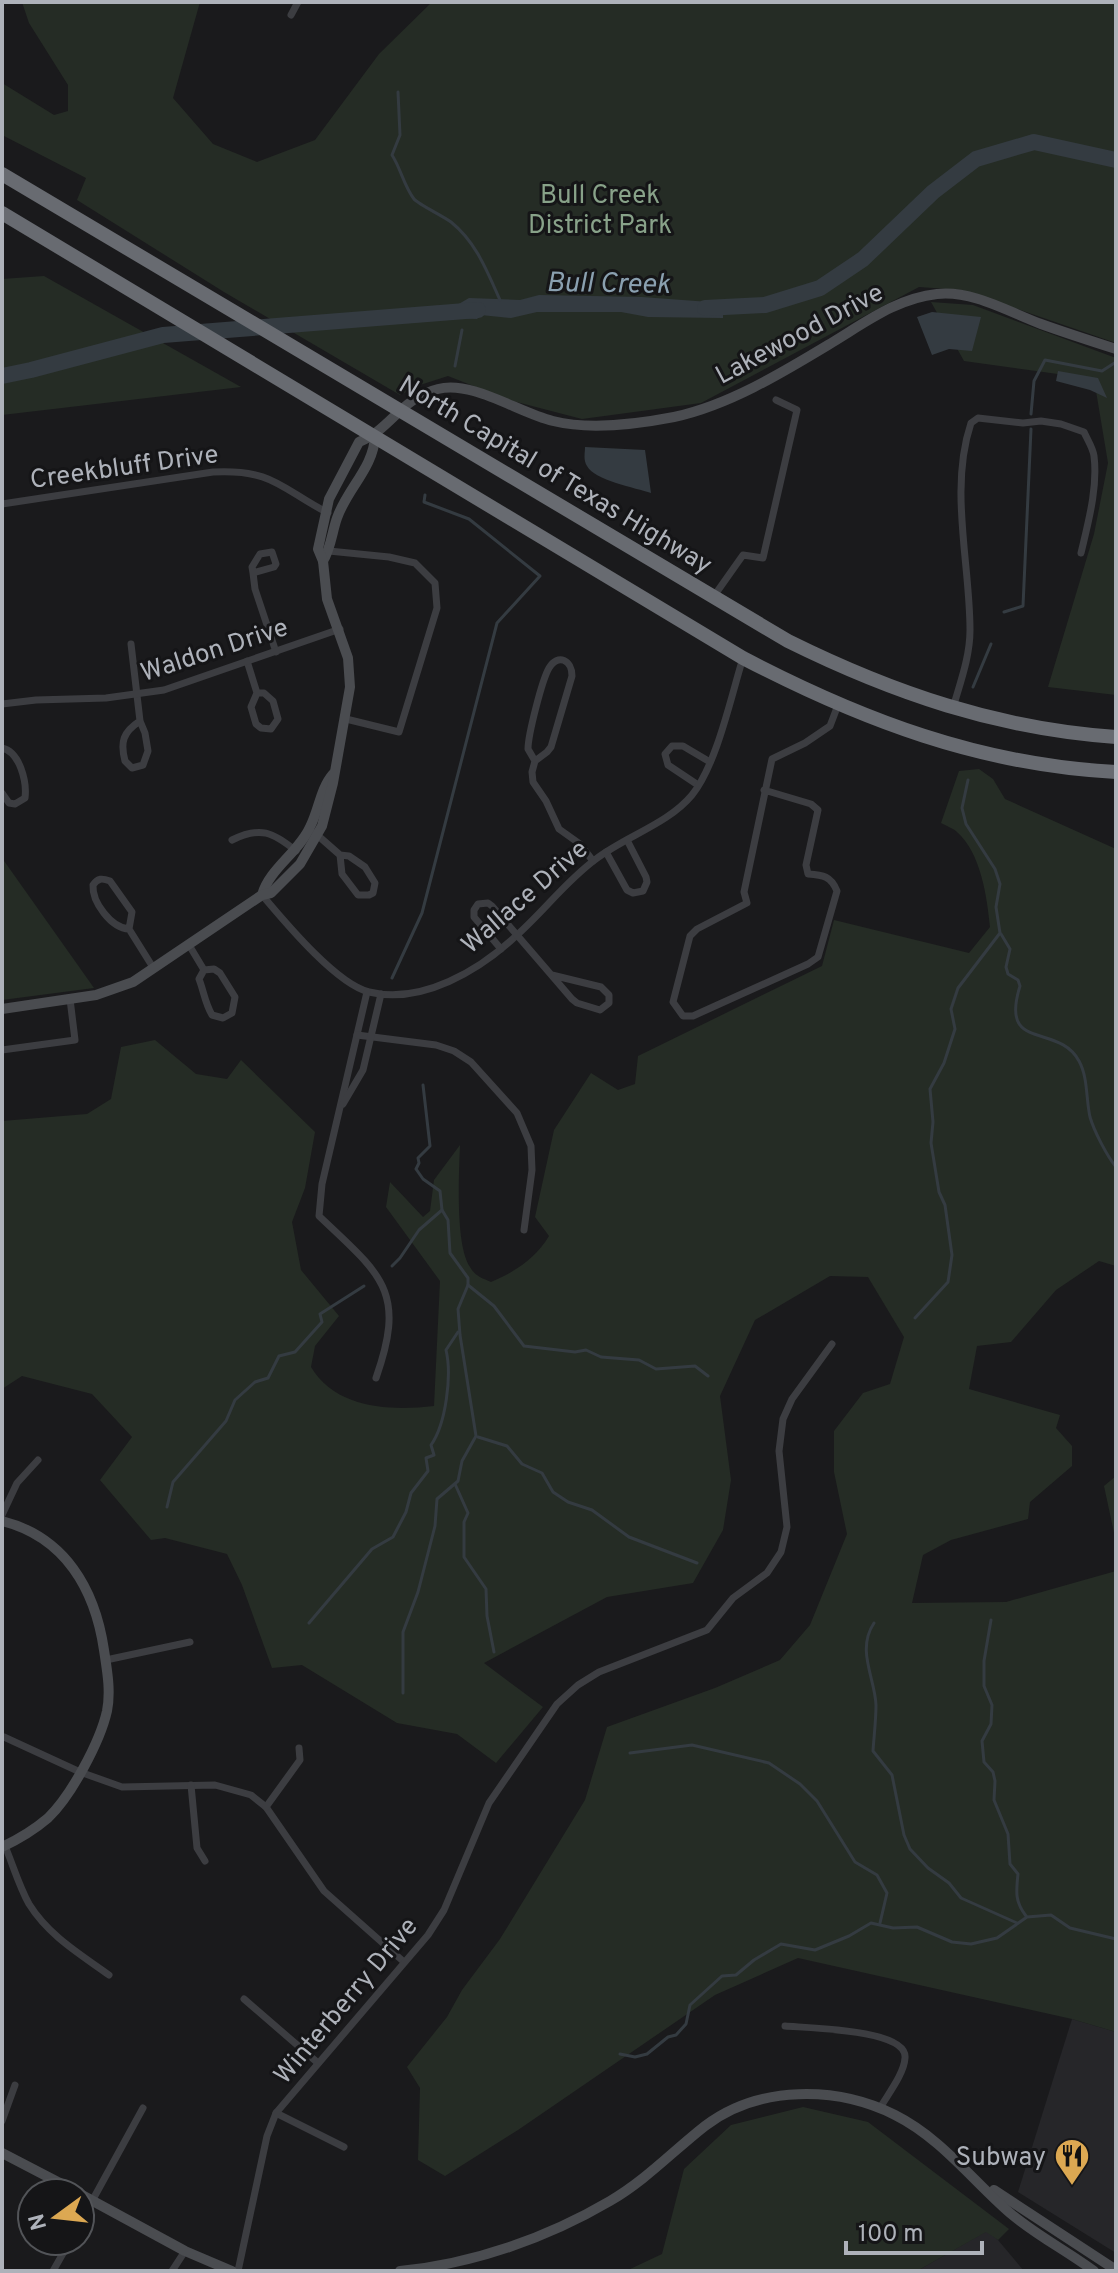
<svg xmlns="http://www.w3.org/2000/svg" width="1118" height="2273" font-family="Overpass,sans-serif">
	<rect width="100%" height="100%" fill="#1a1a1c"/>
	<!-- built -->
	<g fill="#262629">
		<polygon points="1072,2019 1116,2032 1116,2253 1018,2192"/>
		<polygon points="987,2231 998,2240 1024,2271 917,2271"/>
	</g>
	<!-- green -->
	<g fill="#252c25">
		<polygon points="22,2 200,2 173,98 213,144 257,162 315,140 379,54 432,2 1116,2 1116,343 962,290 919,287 701,403 582,419 509,400 448,376 420,385 400,395 224,292 77,200 86,178 2,135 2,83 54,115 68,111 68,85 29,23"/>
		<polygon points="44,276 241,387 2,415 2,279"/>
		<polygon points="931,302 973,305 1116,358 1116,695 1048,687 1094,534 1108,463 1094,379 964,361"/>
		<path d="M979 769 993 779 1005 799 1116 849V1266L1099 1261 1056 1290 1011 1342 977 1346 969 1389 1060 1415 1056 1428 1072 1446V1466L1030 1502 1028 1519 951 1540 923 1555 912 1603 1006 1602 1116 1571V2032L1072 2019 798 1958 715 1995 518 2130 445 2176 418 2160 420 2088 407 2067 447 2017 462 1990 500 1939 585 1800 607 1727 715 1688 780 1660 810 1625 847 1534 834 1472V1431L863 1393 890 1384 904 1337 868 1277 830 1276 755 1320 720 1396 731 1480 723 1530 693 1583 607 1597 484 1663 543 1707 496 1763 457 1734 397 1723 302 1665 272 1668 242 1585 227 1554 165 1538 151 1540 100 1480 132 1437 92 1394 22 1376 2 1389V1121L87 1114 111 1099 121 1047 155 1040 196 1074 227 1079 241 1060 315 1132 305 1188 292 1222 301 1270 339 1316 315 1346 311 1367C336 1409 391 1411 434 1406L440 1281 386 1207 390 1182 423 1217 430 1211 434 1180 460 1145C459 1174 455 1245 470 1267 475 1276 482 1278 491 1282 516 1271 535 1259 549 1236L535 1217 554 1130 591 1073 618 1090 635 1084 638 1056 822 966 834 920 969 953 990 927C987 897 981 853 957 832 953 828 946 826 941 823L959 771Z"/>
		<polygon points="2,858 94,988 2,1000"/>
		<polygon points="1116,1476 1116,1542 1104,1486"/>
		<polygon points="803,2107 868,2122 1009,2229 998,2240 986,2232 917,2271 626,2271 662,2254 684,2169 731,2125"/>
	</g>
	<!-- water -->
	<g fill="#343b41">
		<polygon points="539,295 642,297 723,303 723,318 648,317 621,312 537,312 511,318 481,315 477,319 456,318 457,305 469,298 520,300"/>
		<polygon points="932,312 981,317 972,351 949,349 932,355 917,317"/>
		<polygon points="1058,371 1098,378 1107,398 1090,390 1056,381"/>
		<path d="M585 447 645 450 651 493C636 488 594 480 587 466 583 460 585 453 585 447Z"/>
	</g>
	<g fill="none" stroke-linecap="round" stroke-linejoin="round">
		<!-- stream -->
		<g stroke="#343b41" stroke-width="3">
			<path d="M398 92 400 135 392 155C401 169 404 186 414 199 418 204 443 216 451 222 476 242 487 271 500 300"/>
			<polyline points="455,366 462,330"/>
			<polyline points="1031,414 1034,381 1045,360 1102,371 1116,362"/>
			<polyline points="1004,612 1023,606 1031,429"/>
			<polyline points="973,687 991,644"/>
			<path d="M1001 934 1010 949 1006 967 1008 974 1018 980 1020 986C999 1053 1058 1022 1079 1061 1088 1077 1086 1100 1090 1117 1094 1131 1107 1156 1116 1167"/>
			<polyline points="392,978 422,913 497,623 540,576 469,519 424,502 425,495"/>
			<polyline points="392,1266 400,1258 419,1230 442,1210"/>
			<polyline points="468,1285 494,1306 524,1346 575,1352 586,1350 601,1357 639,1360 656,1369 695,1366 708,1376"/>
			<polyline points="915,1318 948,1282 952,1255 945,1205 939,1192 931,1143 933,1122 930,1089 944,1063 955,1029 951,1009 958,988 1000,933 996,907 1000,884 995,869 966,824 962,808 968,780"/>
			<polyline points="478,1437 507,1446 522,1464 542,1473 553,1492 568,1502 592,1510 629,1537 697,1563"/>
			<polyline points="455,1484 468,1513 464,1522 464,1557 486,1589 487,1616 494,1652"/>
			<polyline points="167,1507 173,1482 226,1421 235,1400 255,1382 268,1378 279,1356 295,1352 322,1322 320,1314 364,1286"/>
			<path d="M991 1620 984 1661V1686L992 1705 991 1724 982 1741 984 1762 993 1772 995 1781 994 1800 1008 1834 1010 1864 1018 1874C1016 1892 1015 1902 1026 1916"/>
			<path d="M309 1623 372 1549 393 1537 406 1512 411 1493 428 1471 426 1458 434 1455 431 1445C446 1424 452 1375 446 1350L458 1332"/>
			<path d="M874 1623C856 1650 875 1678 876 1705 876 1720 874 1736 873 1751L892 1775 904 1835 910 1849 928 1868 949 1883 961 1898 1017 1923"/>
			<polyline points="403,1693 403,1632 418,1592 435,1526 437,1499 458,1481 462,1461 476,1436 460,1335 458,1309 468,1285 468,1278 450,1253 448,1220 442,1210 440,1191 423,1179 416,1169 419,1163 418,1158 430,1146 423,1085"/>
			<polyline points="630,1753 692,1745 769,1763 800,1784 817,1801 855,1862 877,1875 887,1893 880,1923"/>
			<polyline points="620,2054 635,2057 647,2054 668,2037 676,2035 686,2024 690,2005 722,1976 736,1975 754,1960 781,1944 815,1950 849,1936 871,1923 893,1928 917,1927 952,1942 971,1944 997,1938 1027,1917 1051,1915 1070,1928 1116,1939"/>
		</g>
		<!-- river -->
		<g stroke="#343b41" stroke-width="16">
			<polyline points="705,308 765,305 820,288 863,259 933,192 976,159 1034,142 1116,160"/>
			<polyline points="2,376 31,370 163,335 478,310"/>
		</g>
		<!-- street -->
		<g stroke="#3c3d41" stroke-width="7">
			<polyline points="291,15 298,2"/>
			<path d="M2 504 213 472C273 469 280 488 328 513"/>
			<polyline points="329,551 389,557 415,563 435,583 437,608 399,732 346,719"/>
			<polyline points="253,573 252,567 260,554 272,552 276,564 274,567 253,573 255,589 276,652"/>
			<polyline points="714,596 743,555 763,558 797,410 776,400"/>
			<path d="M131 644 140 721 145 733 148 751 143 765 132 768 125 761C120 742 123 732 140 721"/>
			<polyline points="247,661 257,693 251,707 256,724 261,728 271,729 278,719 273,701 264,693 257,693"/>
			<polyline points="2,704 36,700 106,698 164,690 340,629"/>
			<path d="M953 708C960 683 970 657 970 630 970 563 949 489 971 423L978 418 1023 423 1041 421 1061 424 1084 432C1087 439 1093 448 1094 456 1098 488 1088 523 1081 553"/>
			<path d="M535 761 547 752 551 747 572 676C572 660 558 653 549 668 542 680 528 735 528 749L535 761 532 772 533 782 546 801 559 829 580 844 593 861"/>
			<polyline points="698,785 668,765 665,754 672,746 683,746 710,762"/>
			<path d="M764 790 811 804 818 810 806 865 808 874C823 875 831 876 837 891L818 957 808 964 693 1016H683L673 1002 690 936 697 929 747 903 744 892 772 759 805 743 830 726 838 705"/>
			<path d="M2 793 9 803 15 804 25 798C27 782 20 752 2 748"/>
			<polyline points="315,833 340,855 349,856 365,867 375,883 373,893 369,895 358,895 342,874 340,855"/>
			<path d="M232 840C260 826 273 832 296 851"/>
			<polyline points="606,852 627,890 633,893 643,891 647,882 646,877 627,840"/>
			<path d="M262 895C284 921 336 984 369 992 422 1005 480 970 517 935 545 910 566 881 596 859 626 836 668 824 692 795 717 764 731 696 743 658"/>
			<path d="M129 929C111 928 92 902 93 885 98 878 102 878 110 881L132 912 129 929 154 969"/>
			<polyline points="189,945 204,970"/>
			<polyline points="501,949 474,917 474,910 478,904 488,903 492,906 572,999 577,1003 600,1010 609,1003 609,995 601,987 552,975"/>
			<path d="M214 969 220 973 235 997 232 1013 223 1018 212 1015C205 1003 204 992 199 979L204 970Z"/>
			<path d="M367 992 322 1184 319 1216C381 1275 407 1290 376 1378"/>
			<polyline points="357,1035 436,1045 454,1051 471,1062 517,1113 531,1146 532,1170 524,1230"/>
			<polyline points="2,1050 75,1040 70,999"/>
			<polyline points="343,1104 363,1070 381,994"/>
			<polyline points="2,1515 17,1483 38,1460"/>
			<polyline points="106,1660 190,1642"/>
			<polyline points="4,1737 80,1772 122,1787 215,1785 251,1795 266,1807 324,1891 404,1962"/>
			<polyline points="191,1785 197,1848 205,1861"/>
			<polyline points="266,1807 300,1760 299,1748"/>
			<path d="M5 1846C13 1865 19 1886 29 1904 49 1936 80 1954 109 1975"/>
			<polyline points="244,1999 318,2063"/>
			<path d="M785 2026C806 2028 908 2029 905 2058 904 2074 888 2094 880 2108"/>
			<polyline points="276,2113 344,2147"/>
			<polyline points="2,2121 15,2085"/>
			<polyline points="80,2223 143,2108"/>
			<polyline points="53,2271 70,2241"/>
			<polyline points="172,2271 185,2251"/>
			<polyline points="238,2271 267,2136 276,2113 428,1935 444,1910 489,1803 557,1704 578,1685 599,1672 707,1630 733,1598 767,1573 781,1552 787,1527 779,1451 783,1419 792,1399 832,1344"/>
		</g>
		<!-- secondary -->
		<g stroke="#4a4c50" stroke-width="10">
			<path d="M323 561C331 548 332 532 337 518 347 489 374 467 375 436"/>
			<path d="M262 895C269 869 299 852 310 827 319 810 320 789 333 774"/>
			<path d="M2 1009 96 995 133 982 262 895 271 893 300 864 322 826 333 783 350 687 348 658 327 599 323 561 318 549 329 499 359 442C390 430 401 398 438 389 472 380 519 413 553 421 589 430 638 424 674 417 730 405 785 371 833 342 866 322 898 298 937 294 972 290 1009 312 1041 324 1066 333 1091 341 1116 349"/>
			<path d="M2 1521C65 1537 95 1589 104 1650 107 1670 111 1691 107 1711 100 1742 71 1796 48 1818 34 1830 19 1839 2 1847"/>
			<polyline points="2,2153 79,2193"/>
			<polyline points="994,2190 1116,2270"/>
			<polyline points="80,2194 185,2251 232,2271"/>
			<path d="M400 2271C473 2264 547 2238 610 2201 646 2180 673 2151 705 2126 759 2085 837 2086 895 2115 941 2138 972 2180 1010 2213 1036 2235 1067 2251 1094 2271"/>
		</g>
		<!-- highway -->
		<g stroke="#686b71" stroke-width="14">
			<path d="M2 174 788 641C893 693 998 729 1116 737"/>
			<path d="M2 213 743 658C862 720 980 765 1116 772"/>
		</g>
	</g>
	<!-- icons -->
	<defs>
		<symbol id="restaurant-pin" viewBox="-11 -11 22 30"><path d="M0 17L-7.5 6A9.5 9.5 0 1 1 7.5 6Z" fill="#dca852" stroke="#151517"/><path d="M-5-6h1v4h1v-4h1v4h1v-4h1v5L-1.5 .5V6h-2V.5L-5-1ZM5-6V6H3V1.5H1.5Q1.5-4 5-6Z" fill="#111"/></symbol>
	</defs>
	<g fill-rule="evenodd">
		<use href="#restaurant-pin" x="1052" y="2136" width="40" height="54"/>
	</g>
	<g text-anchor="middle" stroke-width="6" stroke-linejoin="round" paint-order="stroke">
		<!-- park labels -->
		<g font-size="26" fill="#88a289" stroke="#151517">
			<text x="600" y="203">Bull Creek<tspan x="600" dy="30">District Park</tspan></text>
		</g>
		<!-- street labels -->
		<g font-size="26" fill="#aeb2ba" stroke="#151517">
			<text transform="translate(799 333) rotate(-28)" y="9">Lakewood Drive</text>
			<text transform="translate(124 466) rotate(-8)" y="9">Creekbluff Drive</text>
			<text transform="translate(556 474) rotate(31)" y="9">North Capital of Texas Highway</text>
			<text transform="translate(214 649) rotate(-18)" y="9">Waldon Drive</text>
			<text transform="translate(524 896) rotate(-41)" y="9">Wallace Drive</text>
			<text transform="translate(345 2000) rotate(-50)" y="9">Winterberry Drive</text>
		</g>
		<!-- poi labels -->
		<g font-size="26" fill="#aeb2ba" stroke="#151517" text-anchor="end">
			<text x="1046" y="2165">Subway</text>
		</g>
		<!-- water labels -->
		<g font-size="28" font-style="italic" fill="#8aa0b0" stroke="#151517">
			<text transform="translate(608 282) rotate(1)" y="10">Bull Creek</text>
		</g>
	</g>
	<!-- border -->
	<rect width="1118" height="2273" fill="none" stroke="#aeb2ba" stroke-width="8"/>
	<!-- north arrow -->
	<g transform="translate(56 2217) rotate(255)"><circle r="38" fill="#151517" stroke="#525458" stroke-width="2"/>
	<path d="M0-6L14 30L0 20L-14 30Z" fill="#dca852"/>
	<text y="-12" font-size="22" font-weight="bold" text-anchor="middle" fill="#aeb2ba">N</text>
	</g>
	<!-- scale -->
	<path d="M846 2241v12h136v-12" fill="none" stroke="#aeb2ba" stroke-width="4"/>
	<text x="858" y="2241" font-size="24" fill="#aeb2ba" stroke="#151517" stroke-width="6" paint-order="stroke">100 m</text>
</svg>
